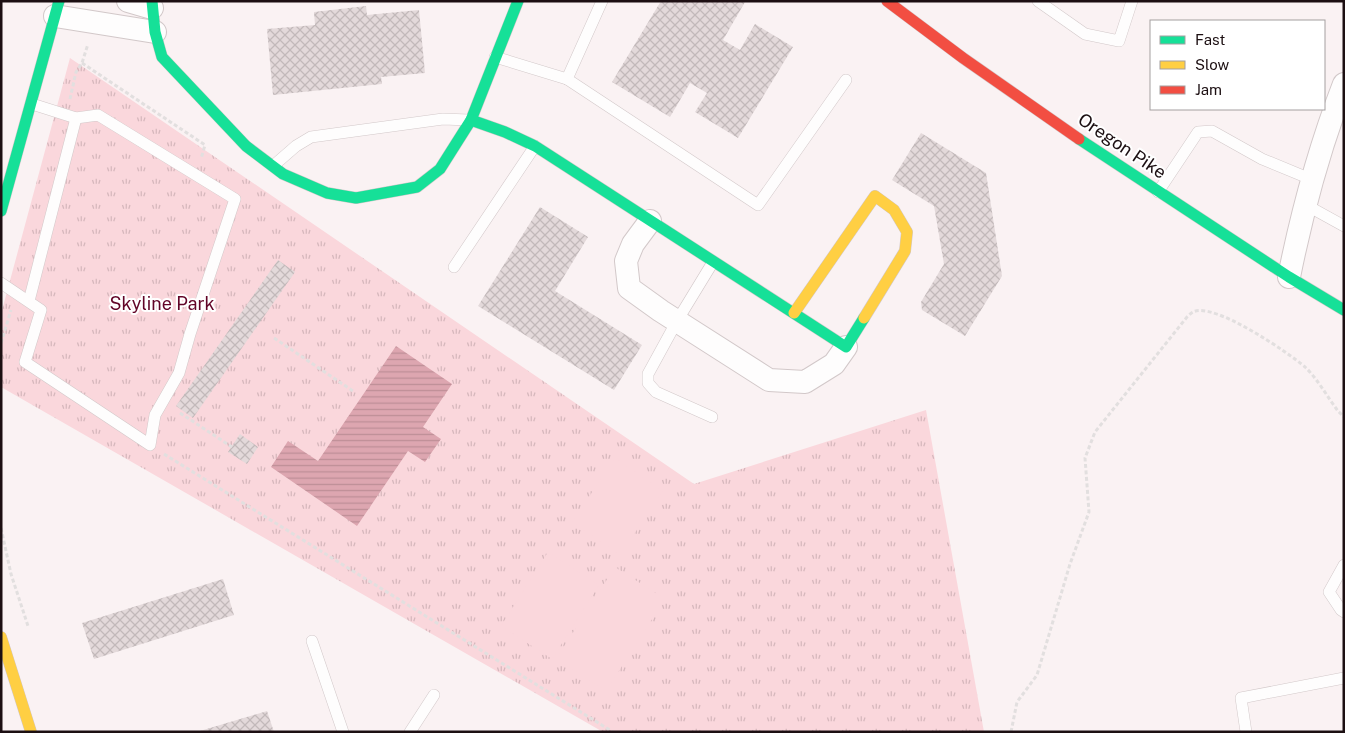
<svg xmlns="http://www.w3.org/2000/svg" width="1345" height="733" font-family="'Public Sans',sans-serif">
	<defs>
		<pattern id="grass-tufts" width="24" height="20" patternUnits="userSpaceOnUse" patternTransform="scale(1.25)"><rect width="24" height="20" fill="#fad7dc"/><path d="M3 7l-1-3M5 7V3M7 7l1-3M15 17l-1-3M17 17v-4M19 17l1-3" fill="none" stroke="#d6b7bc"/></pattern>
		<pattern id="water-rules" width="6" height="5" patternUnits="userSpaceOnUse" patternTransform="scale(1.25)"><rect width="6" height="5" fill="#dda6b0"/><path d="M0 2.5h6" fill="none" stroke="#bd8e96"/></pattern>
		<pattern id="building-cross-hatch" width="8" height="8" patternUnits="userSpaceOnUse" patternTransform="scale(1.25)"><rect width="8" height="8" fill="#e3d9da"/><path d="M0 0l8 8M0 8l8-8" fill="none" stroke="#c2b9ba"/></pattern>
	</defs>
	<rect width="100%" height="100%" fill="#faf2f3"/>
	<!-- grass -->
	<polygon fill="url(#grass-tufts)" points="70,58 694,484 926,410 984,732 603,732 1,387 1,314"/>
	<!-- garden -->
	<g fill="#fad7dc">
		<polygon points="615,458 663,491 620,555 572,522"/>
		<polygon points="548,552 599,585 552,659 501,626"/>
		<polygon points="615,567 665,599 606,691 556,659"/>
	</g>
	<!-- water -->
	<polygon fill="url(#water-rules)" points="396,346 452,384 423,427 441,439 425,462 408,451 357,526 271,467 288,441 318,461"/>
	<!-- building -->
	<g fill="url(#building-cross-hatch)">
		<polygon points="661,1 744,1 745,2 723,40 740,50 755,24 793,47 738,138 695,112 707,93 690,83 670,117 612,82"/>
		<polygon points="366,6 367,15 419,10 425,73 381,77 382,84 273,95 267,29 315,25 314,12"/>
		<polygon points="921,133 986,173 1002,276 965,336 922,310 921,302 944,264 934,206 892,180"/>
		<polygon points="540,207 588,237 555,291 642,345 614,390 478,306"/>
		<polygon points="278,260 295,272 193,418 176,406"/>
		<polygon points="240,434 258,447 247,464 228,452"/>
		<polygon points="223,579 234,615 94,659 82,623"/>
		<polygon points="267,711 274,732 200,732 200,731"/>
	</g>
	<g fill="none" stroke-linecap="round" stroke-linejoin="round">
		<defs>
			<g id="lane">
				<polyline points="602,1 567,79 758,205 846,80"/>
				<polyline points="1038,1 1085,34 1119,41 1132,1"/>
				<polyline points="495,57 567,79"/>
				<polyline points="273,166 296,146 311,137 443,119 469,120"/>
				<polyline points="1158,192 1198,132 1212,131 1262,159 1313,180"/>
				<polyline points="1306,205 1344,226"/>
				<polyline points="454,267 535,146"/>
				<polyline points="1,283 41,310 25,362 150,445 155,415 179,373 190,334 235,199 98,115 76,118 32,104"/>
				<polyline points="29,301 76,118"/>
				<polyline points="712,417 656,392 648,383 648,374 677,321 713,262"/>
				<polyline points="1344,565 1329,592 1341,610 1344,612"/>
				<polyline points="312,641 343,732"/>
				<polyline points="410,732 434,695"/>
				<polyline points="1246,732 1241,698 1344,678"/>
			</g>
			<g id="street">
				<polyline points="128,1 152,8"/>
				<polyline points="55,16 155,32"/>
				<polyline points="650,221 633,244 626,261 629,288 661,311 769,380 805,382 834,364 846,347"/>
				<path d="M1289 277C1302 212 1320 146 1344 84"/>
			</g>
			<g id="fast">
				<polyline points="152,1 155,32 162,57 246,146 283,174 327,193 356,198 417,187 440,169 471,120 518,1"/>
				<polyline points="471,120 505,132 535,146 846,347 864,318"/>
				<polyline points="1079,139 1289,277 1344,310"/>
				<polyline points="1,211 59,1"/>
			</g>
			<g id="slow">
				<polyline points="794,313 875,196 894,210 907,232 905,251 864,318"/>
				<polyline points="1,637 31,732"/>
			</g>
			<polyline id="jam" points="887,1 963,58 1079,139"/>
		</defs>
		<!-- lane casing -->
		<use href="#lane" stroke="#d2c8c9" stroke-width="12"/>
		<!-- street casing -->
		<use href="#street" stroke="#d2c8c9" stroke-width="24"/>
		<!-- fast casing -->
		<use href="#fast" stroke="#d2c8c9" stroke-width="12"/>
		<!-- slow casing -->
		<use href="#slow" stroke="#d2c8c9" stroke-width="12"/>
		<!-- jam casing -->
		<use href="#jam" stroke="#d2c8c9" stroke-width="12"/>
		<!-- path -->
		<g stroke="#e2dfdf" stroke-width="3" stroke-dasharray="4 2.5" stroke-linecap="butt">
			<polyline points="82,63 205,145 201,159"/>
			<polyline points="70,99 76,72 82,63 88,44"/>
			<polyline points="274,338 353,391"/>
			<polyline points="1,343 11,310"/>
			<polyline points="180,413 232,447"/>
			<polyline points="164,454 613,732"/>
			<polyline points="1,528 11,574 28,626"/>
			<path d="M1011 732 1017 702 1037 675 1070 564 1089 512 1085 458 1095 432 1187 317C1189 315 1191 313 1193 312 1213 301 1289 353 1305 367 1317 378 1328 398 1338 411L1344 417"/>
		</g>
		<!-- lane -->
		<use href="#lane" stroke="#fefdfd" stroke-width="11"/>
		<!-- street -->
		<use href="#street" stroke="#fefdfd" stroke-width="22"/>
		<!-- fast -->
		<use href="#fast" stroke="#16e098" stroke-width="11"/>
		<!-- slow -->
		<use href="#slow" stroke="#ffcf43" stroke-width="11"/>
		<!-- jam -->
		<use href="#jam" stroke="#f24e42" stroke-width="11"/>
	</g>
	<g text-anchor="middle" stroke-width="4" stroke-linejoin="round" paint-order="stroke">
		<!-- street labels -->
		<g font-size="18" fill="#1c0f12" stroke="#fff">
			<text transform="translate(1122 146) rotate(34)" y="6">Oregon Pike</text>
		</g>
		<!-- park labels -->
		<g font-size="18" fill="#610427" stroke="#fff">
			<text x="162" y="310">Skyline Park</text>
		</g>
	</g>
	<!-- border -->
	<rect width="1345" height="733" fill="none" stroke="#1c0f12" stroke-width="5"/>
	<!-- legend -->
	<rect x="1150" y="20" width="175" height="90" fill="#ffffff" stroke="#a49fa0"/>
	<rect x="1160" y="36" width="25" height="8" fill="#16e098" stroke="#a49fa0"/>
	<text x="1195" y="45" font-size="15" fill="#1c0f12">Fast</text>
	<rect x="1160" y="61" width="25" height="8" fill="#ffcf43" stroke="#a49fa0"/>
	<text x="1195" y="70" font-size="15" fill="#1c0f12">Slow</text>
	<rect x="1160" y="86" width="25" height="8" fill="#f24e42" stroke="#a49fa0"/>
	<text x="1195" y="95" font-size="15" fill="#1c0f12">Jam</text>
</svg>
